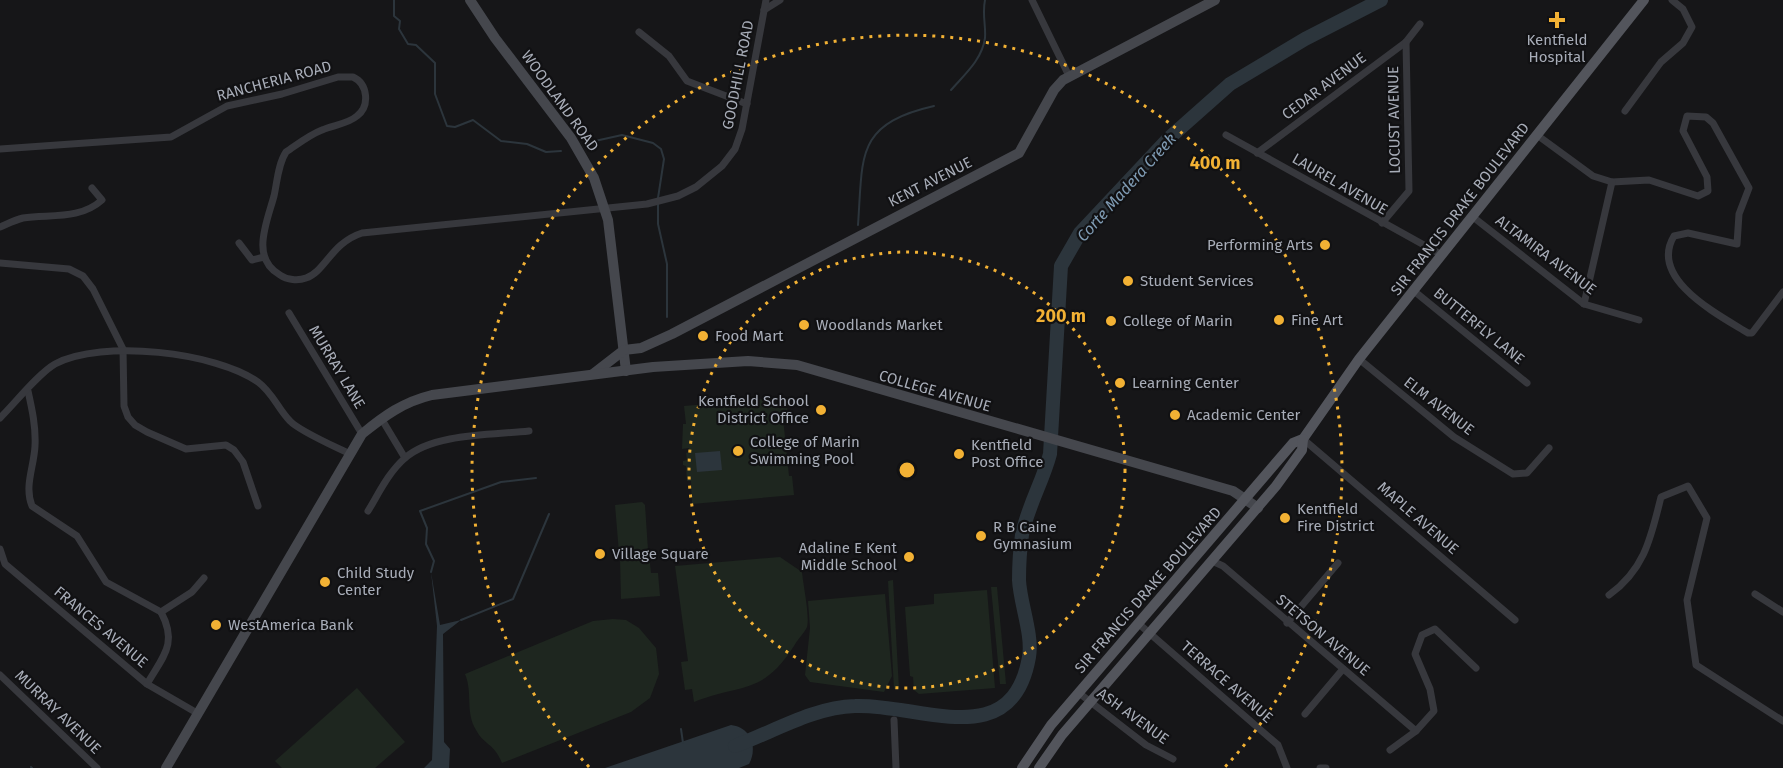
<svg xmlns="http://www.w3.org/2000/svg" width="1783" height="768" font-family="'Fira Sans',sans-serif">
	<rect width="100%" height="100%" fill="#161618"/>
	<!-- green -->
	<g fill="#1e261f">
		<polygon points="786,397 788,416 783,418 789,476 792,476 794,495 692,504 691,481 687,481 686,466 683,465 683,461 687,460 686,453 689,452 689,448 682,449 683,424 686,424 684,406"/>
		<polygon points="642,502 645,505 648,550 619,553 615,505"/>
		<polygon points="649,555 651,573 658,573 660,596 621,599 620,558"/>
		<path d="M780 557 802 572C803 584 810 616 807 627 805 632 797 640 794 646 762 696 741 683 694 702L692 689 685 690 681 662 688 661 675 566Z"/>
		<polygon points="893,580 899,689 894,689 888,581"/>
		<polygon points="991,587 997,587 1006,684 1000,684"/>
		<polygon points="987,590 995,688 919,694 914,690 913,677 910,676 905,607 934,604 934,594"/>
		<polygon points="885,594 892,676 884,692 810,682 805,675 810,628 808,601"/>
		<path d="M613 619 626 620 639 628 656 648 659 674 650 698 631 712 502 763C494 743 484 745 476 730 465 712 473 693 465 674L593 621Z"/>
		<polygon points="357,688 405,742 375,768 282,768 275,761"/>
	</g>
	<!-- water -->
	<g fill="#2c353c">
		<polygon points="720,451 722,470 697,472 695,453"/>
		<polygon points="431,572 440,625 461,620 443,634 444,742 450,749 449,768 424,768 432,760 437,626"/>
		<path d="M731 725C751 727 758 748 749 764L739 768H605Z"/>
	</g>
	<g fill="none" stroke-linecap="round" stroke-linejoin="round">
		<!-- stream -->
		<g stroke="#2c353c" stroke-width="2">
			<polyline points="394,0 394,16 400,21 399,29 408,44 416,45 435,63 435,94 447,126 455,127 473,120 501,141 527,144 546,152 561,151"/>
			<path d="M951 90C964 75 982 60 985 38 986 25 982 14 985 0"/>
			<polyline points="586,143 622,135 653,143 661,149 664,159 658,198"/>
			<polyline points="658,204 658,224 667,264 667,317"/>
			<path d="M858 225C863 156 855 124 934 106"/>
			<polyline points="431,572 434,561 426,544 427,528 420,511 501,482 536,478"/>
			<polyline points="461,620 513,599 549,514"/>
			<polyline points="681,729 683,743"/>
			<polyline points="31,767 32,768"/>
		</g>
		<!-- river -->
		<path stroke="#2c353c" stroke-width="14" d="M735 746C773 732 814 707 855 706 919 703 1012 755 1029 657 1033 635 1020 603 1019 580 1019 566 1020 549 1022 535 1027 508 1043 481 1050 454L1061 266 1080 233 1168 139 1230 84 1305 39 1381 0"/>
		<!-- street -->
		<g stroke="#37383d" stroke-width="7">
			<polyline points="1032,0 1069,76"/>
			<polyline points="764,10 780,0"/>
			<polyline points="639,32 669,56 687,81 747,104"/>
			<polyline points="1625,111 1661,62 1683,43 1692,27 1683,9 1672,0"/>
			<polyline points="1226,135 1442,255"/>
			<path d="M1537 135 1593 176 1612 182 1649 180 1698 196 1708 191 1707 177 1683 131 1687 116 1706 117 1713 123 1749 188 1739 214 1737 244 1688 233 1674 236C1648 279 1719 315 1748 333H1752L1783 292"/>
			<path d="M0 149 171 137 227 106 282 94 338 77H353C368 84 370 106 357 116 348 124 333 125 322 130 309 135 298 144 286 152 278 164 277 183 274 196 267 222 250 258 280 275 287 280 298 281 306 278 325 272 331 243 362 233L647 204 678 196 696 187 722 166 735 149 742 129 766 0"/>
			<polyline points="1257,153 1406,42 1420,24"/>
			<polyline points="1473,217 1584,304 1639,320"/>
			<polyline points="1382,223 1409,191 1406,42"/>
			<path d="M0 227C7 224 15 220 23 218 50 214 80 220 102 200L92 188"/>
			<polyline points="239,243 252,260 264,257"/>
			<polyline points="0,263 69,269 83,276 93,289 123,349 124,406 128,417 135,425 147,432 186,449 226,445 234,450 243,462 258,506"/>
			<polyline points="1414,291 1527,383"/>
			<polyline points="1584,304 1612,182"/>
			<polyline points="289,313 362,434"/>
			<polyline points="1359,359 1454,437 1513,474 1527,473 1549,448"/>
			<path d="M28 391C32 409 36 427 35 446 34 467 24 486 32 506L77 536 106 582 161 612"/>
			<path d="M0 418C15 403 39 373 55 364 102 339 216 352 258 382 273 393 278 409 290 421 299 431 336 447 350 454"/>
			<polyline points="381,418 405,458"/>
			<polyline points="1303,439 1515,620"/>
			<path d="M368 511C379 493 388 473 405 458 433 433 493 435 529 431"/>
			<polyline points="0,549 5,564 147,684 197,713"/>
			<polyline points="1212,561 1223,566 1416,731"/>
			<polyline points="1755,594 1783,612"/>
			<path d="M1609 595C1645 569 1651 537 1661 497L1688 486 1707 518 1687 600 1696 665 1783 721"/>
			<polyline points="161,612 192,592 204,578"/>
			<polyline points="1287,623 1338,563"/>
			<polyline points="1139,624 1278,745 1287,768"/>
			<polyline points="0,675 97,768"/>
			<path d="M147 684C163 656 178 644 161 612"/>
			<polyline points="1079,693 1146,745 1173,759"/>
			<polyline points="1305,714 1343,669"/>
			<polyline points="894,720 896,768"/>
			<polyline points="1390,750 1416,731 1434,711 1430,689 1415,654 1422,635 1435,629 1476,668"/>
			<polyline points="1320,768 1326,768"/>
		</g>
		<!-- secondary -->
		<g stroke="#45474d" stroke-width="10">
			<polyline points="470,0 495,38 571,138 594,178 608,220 626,371"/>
			<polyline points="624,350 641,348 672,334 1019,153 1054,90 1063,80 1215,0"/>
			<polyline points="593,374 624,350"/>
			<path d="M166 768 362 434C384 416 403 402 432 395L653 367 748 361 797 365 1233 491 1258 508"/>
		</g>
		<!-- primary -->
		<g stroke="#53555c" stroke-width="10">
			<polyline points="1022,768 1051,725 1293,443 1303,439 1359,359 1644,0"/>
			<polyline points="1039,768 1062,735 1276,486 1302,450 1303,439"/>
		</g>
	</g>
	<!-- distance rings -->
	<g fill="none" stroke="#f2b134" stroke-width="3" stroke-dasharray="3 6">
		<circle cx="907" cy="470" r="218"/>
		<path d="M589 767A435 435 0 1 1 1225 767"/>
	</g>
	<!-- markers -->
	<g fill="#f2b134" stroke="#111113" stroke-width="2">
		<path d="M1554 11h6v6h6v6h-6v6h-6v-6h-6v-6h6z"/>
		<circle cx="1325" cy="245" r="6"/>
		<circle cx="1128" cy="281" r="6"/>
		<circle cx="1279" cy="320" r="6"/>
		<circle cx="1111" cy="321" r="6"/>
		<circle cx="804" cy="325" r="6"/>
		<circle cx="703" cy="336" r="6"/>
		<circle cx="1120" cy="383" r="6"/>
		<circle cx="821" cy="410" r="6"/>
		<circle cx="1175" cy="415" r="6"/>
		<circle cx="738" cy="451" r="6"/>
		<circle cx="959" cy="454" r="6"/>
		<circle cx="1285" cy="518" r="6"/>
		<circle cx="981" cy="536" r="6"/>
		<circle cx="600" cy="554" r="6"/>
		<circle cx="909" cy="557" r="6"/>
		<circle cx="325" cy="582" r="6"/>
		<circle cx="216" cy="625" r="6"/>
	</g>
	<g text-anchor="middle" stroke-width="4.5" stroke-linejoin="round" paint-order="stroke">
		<!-- poi labels -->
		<g font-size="15" fill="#a8adb8" stroke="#111113" text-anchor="start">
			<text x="1557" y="45" text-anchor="middle">Kentfield<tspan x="1557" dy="17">Hospital</tspan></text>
			<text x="1313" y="250" text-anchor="end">Performing Arts</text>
			<text x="1140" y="286">Student Services</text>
			<text x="1291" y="325">Fine Art</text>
			<text x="1123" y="326">College of Marin</text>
			<text x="816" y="330">Woodlands Market</text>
			<text x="715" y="341">Food Mart</text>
			<text x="1132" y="388">Learning Center</text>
			<text x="809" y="406" text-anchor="end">Kentfield School<tspan x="809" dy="17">District Office</tspan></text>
			<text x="1187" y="420">Academic Center</text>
			<text x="750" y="447">College of Marin<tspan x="750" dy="17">Swimming Pool</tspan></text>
			<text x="971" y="450">Kentfield<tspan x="971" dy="17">Post Office</tspan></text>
			<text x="1297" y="514">Kentfield<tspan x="1297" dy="17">Fire District</tspan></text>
			<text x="993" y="532">R B Caine<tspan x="993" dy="17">Gymnasium</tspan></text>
			<text x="897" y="553" text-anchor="end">Adaline E Kent<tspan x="897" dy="17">Middle School</tspan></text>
			<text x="612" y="559">Village Square</text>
			<text x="337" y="578">Child Study<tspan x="337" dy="17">Center</tspan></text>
			<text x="228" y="630">WestAmerica Bank</text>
		</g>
		<!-- street labels -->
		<g font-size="15" fill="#a8adb8" stroke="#111113">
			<text transform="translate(738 75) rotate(-79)" y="5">GOODHILL ROAD</text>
			<text transform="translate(274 81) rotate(-15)" y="5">RANCHERIA ROAD</text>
			<text transform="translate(1324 86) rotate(-37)" y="5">CEDAR AVENUE</text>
			<text transform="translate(560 101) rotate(54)" y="5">WOODLAND ROAD</text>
			<text transform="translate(1394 120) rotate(-91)" y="5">LOCUST AVENUE</text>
			<text transform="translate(930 182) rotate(-27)" y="5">KENT AVENUE</text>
			<text transform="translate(1340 184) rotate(30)" y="5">LAUREL AVENUE</text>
			<text transform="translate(1460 209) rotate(-52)" y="5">SIR FRANCIS DRAKE BOULEVARD</text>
			<text transform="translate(1546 255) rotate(37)" y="5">ALTAMIRA AVENUE</text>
			<text transform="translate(1479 326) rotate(39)" y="5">BUTTERFLY LANE</text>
			<text transform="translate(337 367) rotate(59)" y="5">MURRAY LANE</text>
			<text transform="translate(935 391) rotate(16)" y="5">COLLEGE AVENUE</text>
			<text transform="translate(1439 406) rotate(38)" y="5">ELM AVENUE</text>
			<text transform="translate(1418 518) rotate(41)" y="5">MAPLE AVENUE</text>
			<text transform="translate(1148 590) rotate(-49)" y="5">SIR FRANCIS DRAKE BOULEVARD</text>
			<text transform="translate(101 627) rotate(40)" y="5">FRANCES AVENUE</text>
			<text transform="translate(1323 635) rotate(40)" y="5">STETSON AVENUE</text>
			<text transform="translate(1227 682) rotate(41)" y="5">TERRACE AVENUE</text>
			<text transform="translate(58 712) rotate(44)" y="5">MURRAY AVENUE</text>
			<text transform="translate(1133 716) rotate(36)" y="5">ASH AVENUE</text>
		</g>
		<!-- water labels -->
		<g font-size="16" font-style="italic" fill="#7f9bb3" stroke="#111113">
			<text transform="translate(1126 187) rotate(-48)" y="6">Corte Madera Creek</text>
		</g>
	</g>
	<circle cx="907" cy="470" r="9" fill="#f2b134" stroke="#111113" stroke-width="3"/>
	<g font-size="18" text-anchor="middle" font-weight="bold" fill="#f2b134" stroke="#111113" stroke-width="4.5" stroke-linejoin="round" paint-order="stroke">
		<text x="1215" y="169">400 m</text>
		<text x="1061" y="322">200 m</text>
	</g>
</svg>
